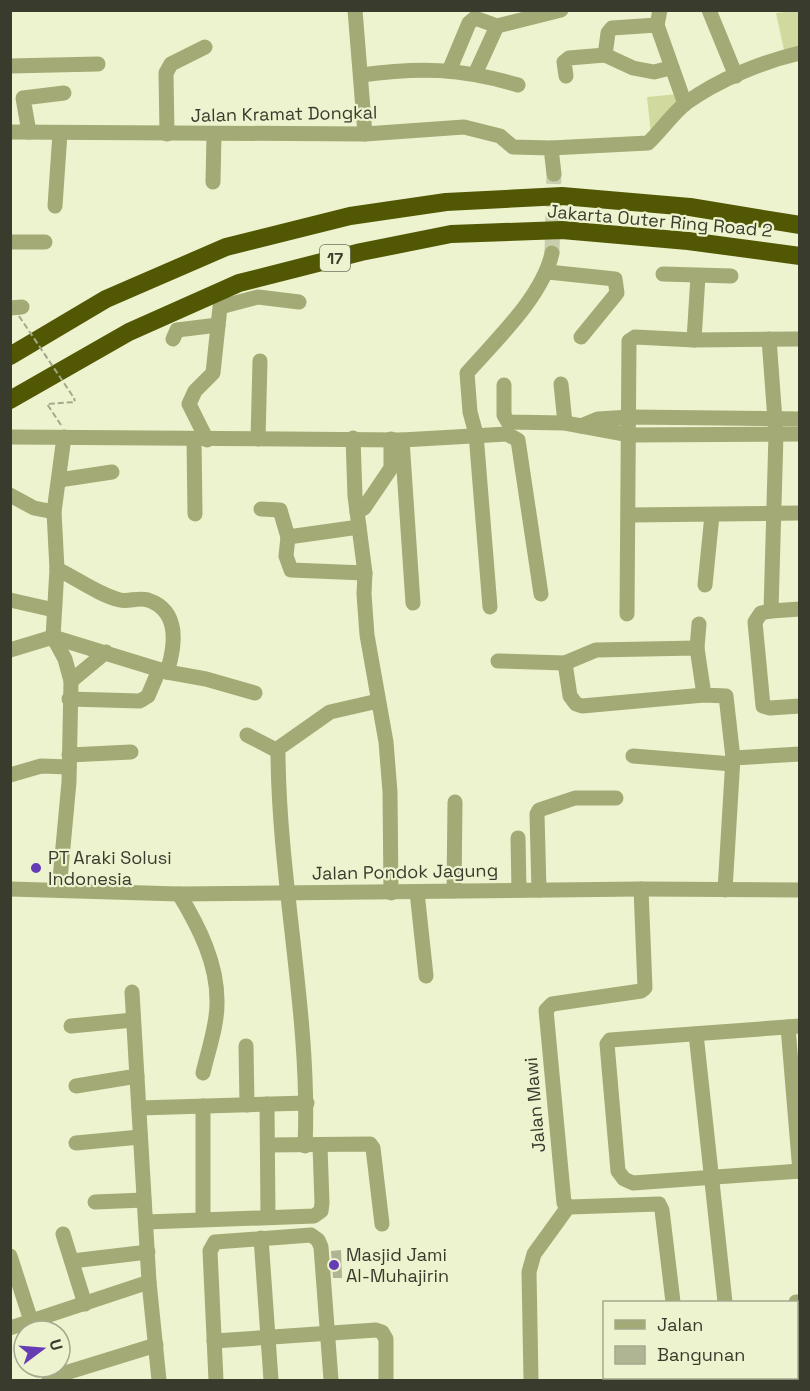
<svg xmlns="http://www.w3.org/2000/svg" width="810" height="1391" font-family="'Space Grotesk',sans-serif">
	<rect width="100%" height="100%" fill="#edf3ce"/>
	<!-- green -->
	<g fill="#d1d99e">
		<polygon points="799,11 799,47 784,50 776,13"/>
		<polygon points="678,94 681,102 651,134 647,97"/>
	</g>
	<!-- building -->
	<polygon fill="#afb492" points="341,1250 342,1278 333,1278 331,1251"/>
	<g fill="none" stroke-linecap="round" stroke-linejoin="round">
		<!-- minor-tunnel -->
		<polyline stroke="#c9ceae" stroke-width="15" stroke-dasharray="15 8" stroke-linecap="butt" points="552,253 554,174"/>
		<!-- path -->
		<polyline stroke="#a3a78b" stroke-width="2" stroke-dasharray="6 3" stroke-linecap="butt" points="61,425 47,404 75,402 74,398"/>
		<!-- minor -->
		<g stroke="#a3aa75" stroke-width="15">
			<polyline points="355,10 365,134"/>
			<polyline points="660,10 657,25 685,104"/>
			<polyline points="709,10 736,76"/>
			<polyline points="497,26 561,10"/>
			<polyline points="605,55 608,33 612,28 657,25"/>
			<polyline points="10,66 98,64"/>
			<polyline points="449,71 469,23 475,18 497,26 476,72"/>
			<path d="M361 75C420 67 460 68 518 85"/>
			<polyline points="566,76 564,62 569,58 605,55 633,68 654,72 670,68"/>
			<polyline points="10,132 365,134 464,127 500,136 513,147 551,148 554,174"/>
			<polyline points="29,132 23,98 64,93"/>
			<polyline points="167,134 166,73 171,64 205,47"/>
			<path d="M551 148 648 143C661 131 672 114 686 103 718 80 761 62 800 53"/>
			<polyline points="213,182 214,135"/>
			<polyline points="55,206 60,133"/>
			<polyline points="10,242 45,242"/>
			<polyline points="548,272 615,279 617,293 581,337"/>
			<polyline points="663,274 731,276"/>
			<polyline points="10,308 22,307"/>
			<polyline points="173,339 177,330 218,325"/>
			<polyline points="769,339 776,434 771,611 800,609"/>
			<polyline points="694,340 698,276"/>
			<polyline points="561,384 565,423"/>
			<polyline points="504,385 504,415 508,422 565,423 630,435 800,434"/>
			<polyline points="581,426 598,419 630,417 800,419"/>
			<polyline points="13,437 402,440 507,434 518,440 541,594"/>
			<polyline points="353,438 355,496 365,573 364,594 367,635 386,742 390,792 391,893"/>
			<polyline points="258,439 260,361"/>
			<polyline points="194,440 195,514"/>
			<polyline points="207,440 189,404 195,391 213,373 220,307 258,297 299,302"/>
			<polyline points="402,440 413,603"/>
			<polyline points="59,480 112,472"/>
			<polyline points="10,495 34,508 54,512"/>
			<polyline points="261,509 280,510 288,537"/>
			<polyline points="357,512 364,508 391,468 391,439"/>
			<polyline points="630,515 800,513"/>
			<polyline points="359,527 288,537 286,556 291,570 365,573"/>
			<path d="M57 569C76 578 99 595 120 600 129 602 138 597 148 600 181 611 175 647 167 672"/>
			<polyline points="705,585 712,515"/>
			<polyline points="10,600 54,610"/>
			<path d="M490 607 476 434 470 412 467 373C496 340 543 296 552 253"/>
			<polyline points="771,611 761,613 755,622 763,706 770,708 800,706"/>
			<polyline points="627,614 629,341 635,337 694,340 800,339"/>
			<polyline points="697,648 699,624"/>
			<polyline points="10,650 53,637 167,672 206,679 255,693"/>
			<polyline points="498,661 565,663"/>
			<polyline points="71,681 106,652"/>
			<polyline points="704,695 697,648 596,650 565,663 570,696 576,704 582,706 704,695 726,696 733,758 725,890"/>
			<polyline points="69,699 140,701 148,696 159,670"/>
			<path d="M247 735 276 750 278 754C279 884 311 1018 305 1146"/>
			<polyline points="276,750 330,712 378,701"/>
			<polyline points="69,755 131,752"/>
			<polyline points="633,756 732,764"/>
			<polyline points="733,758 800,754"/>
			<polyline points="10,775 41,766 69,767"/>
			<polyline points="518,838 519,890"/>
			<polyline points="10,889 179,894 641,889 800,890"/>
			<polyline points="641,889 645,988 641,991 552,1004 546,1010 564,1203 570,1207 659,1204 662,1210 673,1302"/>
			<polyline points="59,890 69,782 71,681 65,659 53,637 57,569 54,512 64,437"/>
			<polyline points="539,890 537,814 539,810 575,798 616,798"/>
			<polyline points="454,891 455,802"/>
			<polyline points="417,892 426,976"/>
			<path d="M179 894C199 927 218 964 217 1004 217 1026 208 1051 203 1073"/>
			<polyline points="132,992 149,1282 159,1380"/>
			<polyline points="71,1026 133,1020"/>
			<polyline points="800,1026 610,1040 607,1044 618,1171 624,1179 633,1183 800,1171"/>
			<polyline points="788,1027 800,1172"/>
			<polyline points="696,1034 725,1302"/>
			<polyline points="246,1046 247,1105"/>
			<polyline points="76,1086 137,1076"/>
			<polyline points="267,1104 268,1216"/>
			<polyline points="139,1108 307,1103"/>
			<polyline points="76,1143 140,1137"/>
			<polyline points="268,1145 370,1144 373,1148 382,1224"/>
			<polyline points="95,1202 144,1200"/>
			<polyline points="203,1218 203,1106"/>
			<polyline points="146,1222 314,1216 321,1211 322,1203 320,1146"/>
			<polyline points="63,1234 85,1304"/>
			<polyline points="261,1238 271,1380"/>
			<polyline points="10,1256 34,1330"/>
			<polyline points="72,1261 148,1252"/>
			<polyline points="796,1302 800,1302"/>
			<polyline points="10,1328 149,1282"/>
			<polyline points="214,1341 376,1330 382,1332 386,1339 386,1380"/>
			<polyline points="49,1378 156,1345"/>
			<polyline points="682,1378 683,1380"/>
			<polyline points="735,1378 736,1380"/>
			<polyline points="216,1380 210,1251 215,1242 311,1235 318,1240 321,1247 331,1380"/>
			<polyline points="531,1380 529,1272 534,1254 568,1207"/>
		</g>
		<!-- highway -->
		<g stroke="#525704" stroke-width="18">
			<polyline points="10,356 106,299 226,247 350,216 446,202 562,196 690,207 800,225"/>
			<polyline points="10,400 129,332 239,283 361,252 451,234 562,230 688,241 800,256"/>
		</g>
		<!-- path-bridge -->
		<polyline stroke="#a3a78b" stroke-width="2" stroke-dasharray="6 3" stroke-linecap="butt" points="19,316 74,398"/>
	</g>
	<!-- markers -->
	<g fill="#653cb4" stroke="#edf3ce" stroke-width="2">
		<circle cx="36" cy="868" r="6"/>
		<circle cx="334" cy="1265" r="6"/>
	</g>
	<g text-anchor="middle" stroke-width="4.5" stroke-linejoin="round" paint-order="stroke">
		<!-- shield labels -->
		<rect fill="#edf3ce" stroke="#6f725d" stroke-width="1.5" x="320" y="245" width="30" height="26" rx="4.5"/>
		<g font-size="16" font-weight="bold" fill="#393b2d">
			<text x="335" y="264">17</text>
		</g>
		<!-- street labels -->
		<g font-size="18" fill="#393b2d" stroke="#edf3ce">
			<text transform="translate(284 114) rotate(-1)" y="6">Jalan Kramat Dongkal</text>
			<text transform="translate(660 221) rotate(5)" y="6">Jakarta Outer Ring Road 2</text>
			<text transform="translate(405 872) rotate(-1)" y="6">Jalan Pondok Jagung</text>
			<text transform="translate(535 1105) rotate(-95)" y="6">Jalan Mawi</text>
		</g>
		<!-- poi labels -->
		<g font-size="18" fill="#393b2d" stroke="#edf3ce" text-anchor="start">
			<text x="48" y="864">PT Araki Solusi<tspan x="48" dy="21">Indonesia</tspan></text>
			<text x="346" y="1261">Masjid Jami<tspan x="346" dy="21">Al-Muhajirin</tspan></text>
		</g>
	</g>
	<!-- border -->
	<rect width="810" height="1391" fill="none" stroke="#393b2d" stroke-width="24"/>
	<!-- legend -->
	<rect x="603" y="1301" width="195" height="78" fill="#edf3ce" stroke="#a5a98e" stroke-width="1.5"/>
	<rect x="615" y="1320" width="30" height="9" fill="#a3aa75" stroke="#a5a98e" stroke-width="1.5"/>
	<text x="657" y="1331" font-size="18" fill="#393b2d">Jalan</text>
	<rect x="615" y="1346" width="30" height="18" fill="#afb492" stroke="#a5a98e" stroke-width="1.5"/>
	<text x="657" y="1361" font-size="18" fill="#393b2d">Bangunan</text>
	<!-- north arrow -->
	<g transform="translate(42 1349) rotate(74)"><circle r="28" fill="#edf3ce" stroke="#a5a98e" stroke-width="1.5"/>
	<path d="M0-4.5L10 22L0 15L-10 22Z" fill="#653cb4"/>
	<text y="-9" font-size="16" font-weight="bold" text-anchor="middle" fill="#393b2d">U</text>
	</g>
</svg>
